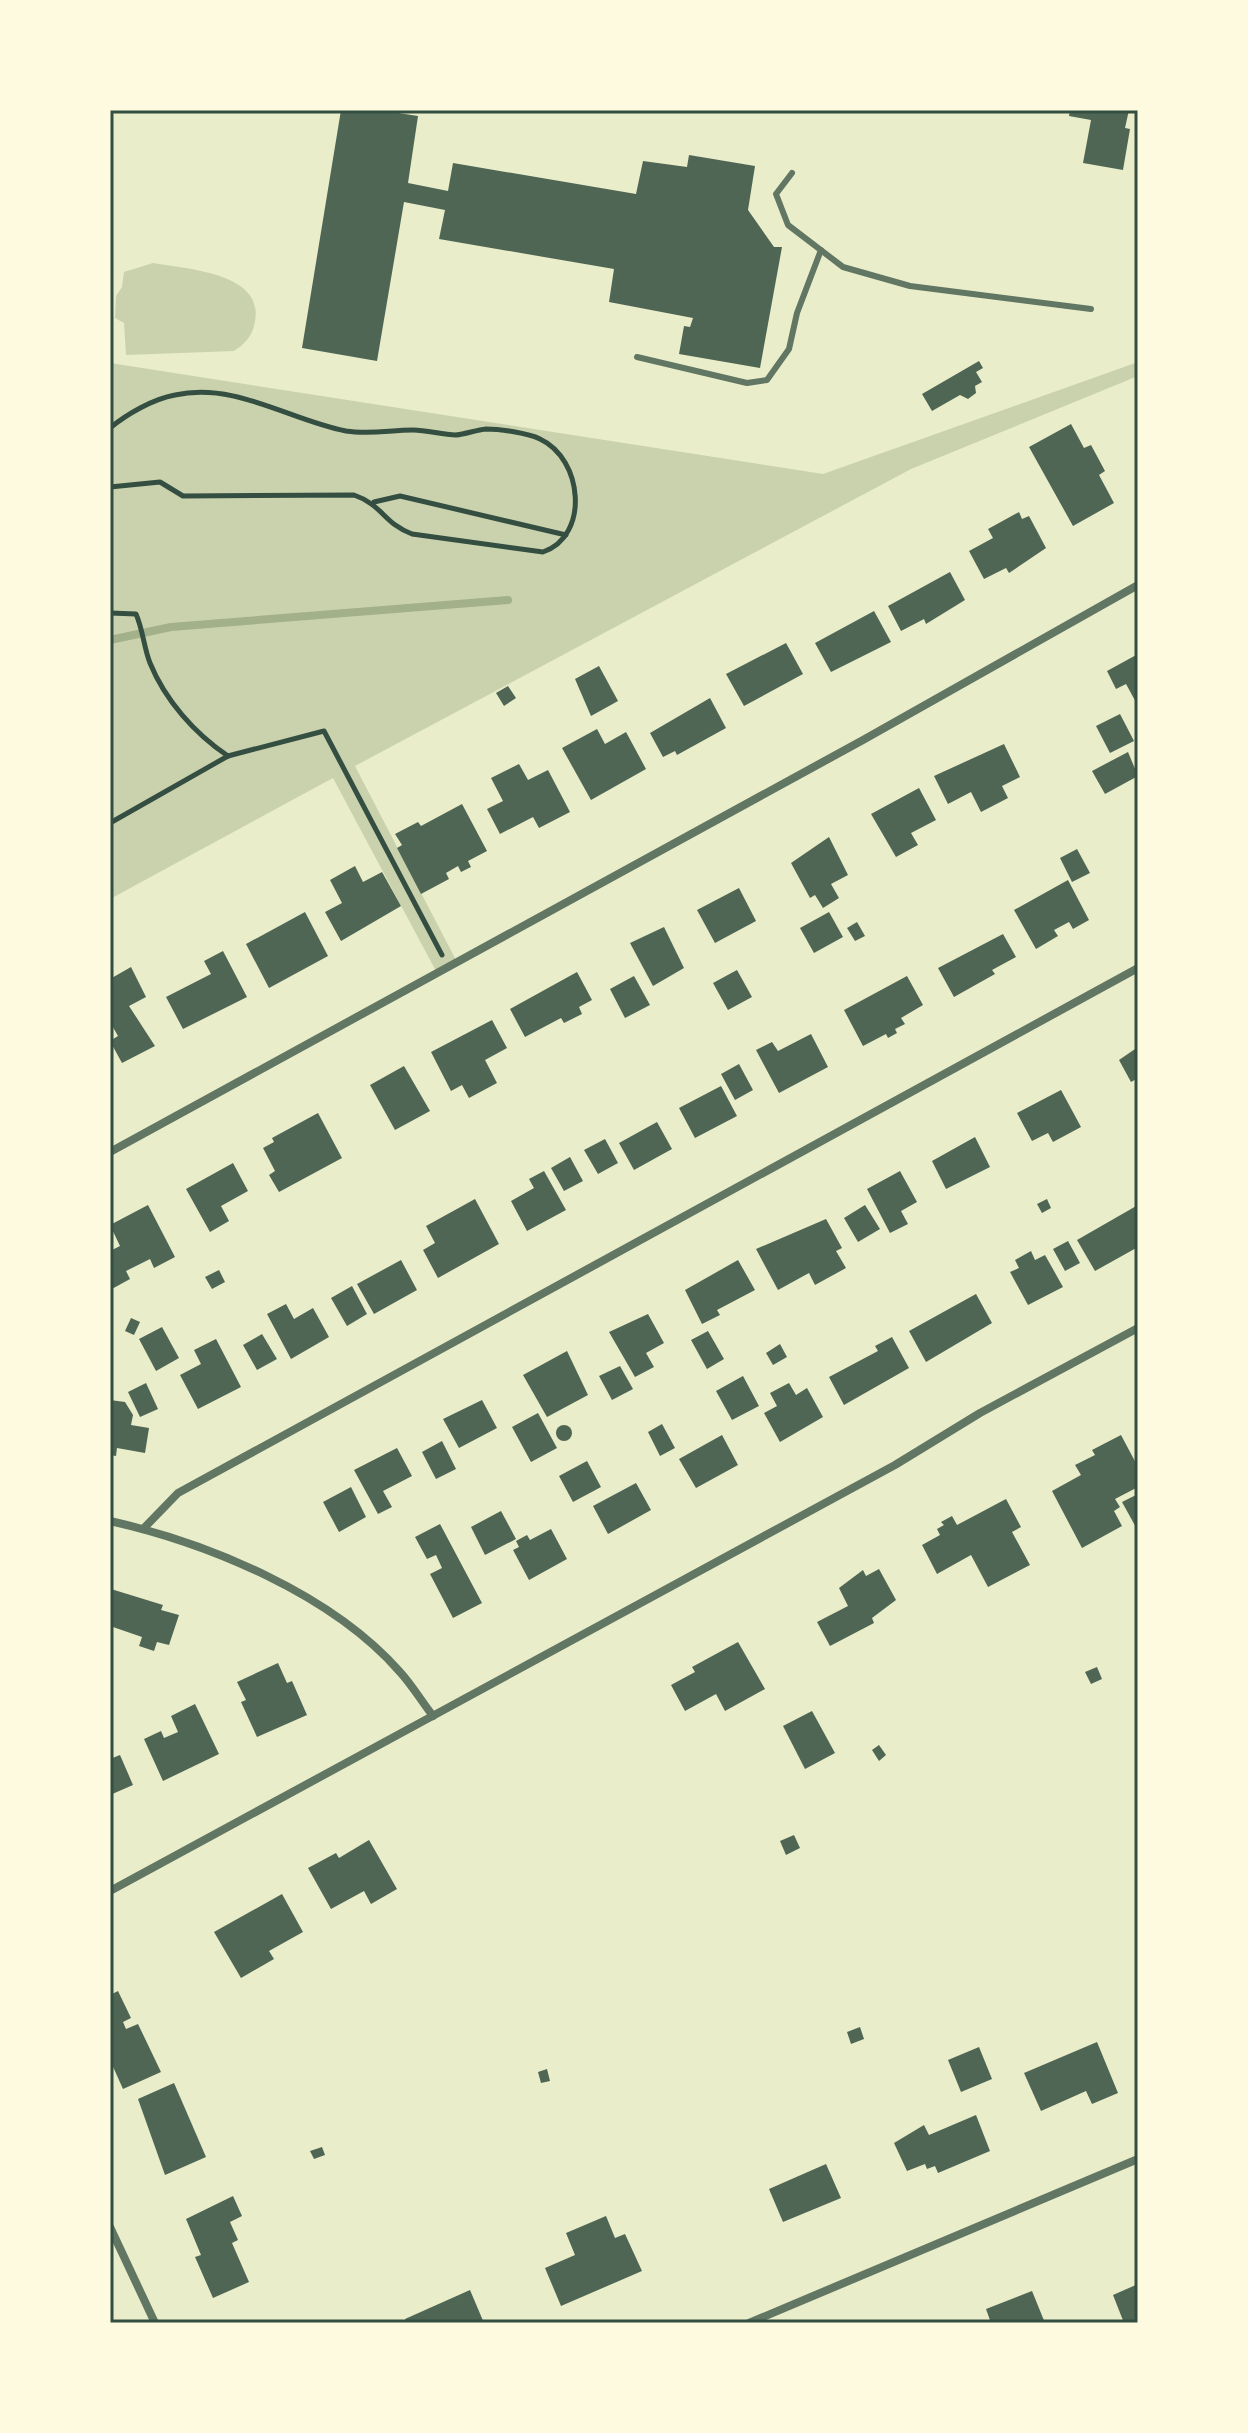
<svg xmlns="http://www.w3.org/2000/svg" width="1248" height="2433" font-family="Quicksand,sans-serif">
	<rect width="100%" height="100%" fill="#e9edc9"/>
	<!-- green -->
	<g fill="#cad2ad">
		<path d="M153 263C185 269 264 272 255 321 253 335 246 343 234 351L126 355 124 323 115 318 116 296 122 287 124 272Z"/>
		<polygon points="1138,362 1138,376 911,469 355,766 457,962 437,973 333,778 110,899 110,363 823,474"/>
	</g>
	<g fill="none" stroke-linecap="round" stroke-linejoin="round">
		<!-- stream -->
		<polyline stroke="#a3b18a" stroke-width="8" points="110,640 171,627 508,600"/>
	</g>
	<!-- building -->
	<g fill="#4f6655">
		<polygon points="341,110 379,110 418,116 408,183 448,191 453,163 636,194 643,161 687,167 689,155 755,166 748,210 774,247 782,247 760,368 679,354 684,326 690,327 693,318 609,302 614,269 439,239 445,210 404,202 377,361 302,348"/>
		<polygon points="1070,110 1129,110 1125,128 1130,129 1123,170 1083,163 1091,120 1069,116"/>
		<polygon points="979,361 983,368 976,372 982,382 975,386 976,393 968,399 960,395 932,411 922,394"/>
		<polygon points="1071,424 1084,448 1091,445 1105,471 1099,475 1114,503 1073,526 1029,447"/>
		<polygon points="1019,512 1022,519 1029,516 1046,548 1009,573 1006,568 984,579 969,551 993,538 988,529"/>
		<polygon points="950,572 965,600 926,624 924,619 901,631 888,606"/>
		<polygon points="874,611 891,642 831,672 815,643"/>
		<polygon points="786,643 803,674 744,706 726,674"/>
		<polygon points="1138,654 1138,706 1126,684 1116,689 1107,671"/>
		<polygon points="599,666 618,701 591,716 575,679"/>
		<polygon points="508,686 516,698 504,706 496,693"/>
		<polygon points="710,698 726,728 677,755 675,751 663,757 650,733"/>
		<polygon points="1120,714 1134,741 1110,753 1096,726"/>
		<polygon points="597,729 605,744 626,732 646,769 591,800 562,748"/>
		<polygon points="1004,744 1020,777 1002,786 1008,798 981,812 971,792 948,804 934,776"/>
		<polygon points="1128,752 1138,776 1105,794 1092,771"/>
		<polygon points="519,764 528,780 548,770 570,812 539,828 533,817 500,834 487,809 503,801 491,778"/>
		<polygon points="919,788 936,820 911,833 918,845 896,857 871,814"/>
		<polygon points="462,804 487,851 468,861 471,867 461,872 458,866 446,873 449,879 421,894 397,848 402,845 395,834 418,822 421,826"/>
		<polygon points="829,837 848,875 831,884 839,898 823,908 815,895 810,898 791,863"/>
		<polygon points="1077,849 1090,873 1072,882 1060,858"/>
		<polygon points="355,866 363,882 382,872 401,906 341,941 325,912 342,903 330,880"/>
		<polygon points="1068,880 1089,920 1073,929 1069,922 1054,930 1058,936 1036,949 1014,910"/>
		<polygon points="739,888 756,921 715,943 697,910"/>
		<polygon points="305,912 328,956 269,988 246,944"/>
		<polygon points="829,912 843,937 814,953 800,928"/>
		<polygon points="857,922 865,936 855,941 847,928"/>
		<polygon points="664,927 684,968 653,986 630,943"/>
		<polygon points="1003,934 1016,957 992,970 995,974 954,997 938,968"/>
		<polygon points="223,951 247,997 183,1029 166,997 211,974 204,961"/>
		<polygon points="131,967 146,997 129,1006 155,1046 122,1063 110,1041 118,1036 110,1022 110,979"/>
		<polygon points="737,970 752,997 728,1010 713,983"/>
		<polygon points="577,972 592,1000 579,1007 582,1014 564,1023 561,1018 525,1037 510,1009"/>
		<polygon points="634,976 650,1005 625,1018 610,989"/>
		<polygon points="907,976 923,1005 901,1018 905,1024 895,1029 897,1033 888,1038 886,1034 863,1046 844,1010"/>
		<polygon points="492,1020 507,1048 485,1060 497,1083 469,1098 462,1085 451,1091 431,1052"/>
		<polygon points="811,1034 828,1067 779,1093 756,1050 772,1042 778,1051"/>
		<polygon points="1138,1047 1138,1078 1131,1082 1119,1060"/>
		<polygon points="739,1064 753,1090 735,1100 721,1074"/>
		<polygon points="404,1066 430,1111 395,1130 370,1085"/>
		<polygon points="721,1086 737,1116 695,1138 679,1108"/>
		<polygon points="1061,1090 1081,1127 1053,1142 1048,1133 1032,1141 1017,1113"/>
		<polygon points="318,1113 342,1158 279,1192 269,1175 275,1171 263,1148 274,1142 272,1138"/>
		<polygon points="657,1122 672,1149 634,1170 619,1143"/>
		<polygon points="975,1137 990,1167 946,1189 932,1161"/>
		<polygon points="605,1139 618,1163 598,1174 584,1150"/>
		<polygon points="570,1157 583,1181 564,1191 551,1168"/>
		<polygon points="233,1163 248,1191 221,1206 229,1221 210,1232 186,1189"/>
		<polygon points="544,1171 566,1210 527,1231 511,1201 534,1188 529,1179"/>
		<polygon points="900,1171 917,1202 901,1211 908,1224 890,1233 867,1189"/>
		<polygon points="475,1199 499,1244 438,1278 423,1250 435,1243 426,1226"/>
		<polygon points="1047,1199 1051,1208 1042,1213 1037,1204"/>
		<polygon points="148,1205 175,1257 154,1268 150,1259 126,1271 130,1279 110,1290 110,1251 120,1246 110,1225"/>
		<polygon points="865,1205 880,1229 858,1242 844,1218"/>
		<polygon points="1138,1205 1138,1247 1095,1271 1077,1240"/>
		<polygon points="826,1219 842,1248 836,1251 846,1268 815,1285 809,1273 778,1290 756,1249"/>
		<polygon points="1068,1241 1080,1263 1065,1271 1053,1249"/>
		<polygon points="1031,1251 1035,1260 1045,1255 1063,1287 1028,1305 1010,1272 1019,1268 1015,1260"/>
		<polygon points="401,1260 417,1290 374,1314 357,1284"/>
		<polygon points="738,1260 755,1290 717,1310 720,1315 702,1324 685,1290"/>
		<polygon points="219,1270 225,1282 212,1289 205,1277"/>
		<polygon points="352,1286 367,1314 347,1326 331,1298"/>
		<polygon points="976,1294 992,1323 926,1362 909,1331"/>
		<polygon points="286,1304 294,1319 313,1308 329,1337 291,1359 267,1314"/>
		<polygon points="648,1314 664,1343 646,1353 654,1367 635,1377 609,1332"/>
		<polygon points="131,1318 140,1322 134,1335 125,1331"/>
		<polygon points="162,1327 179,1358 156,1371 139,1339"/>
		<polygon points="708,1331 724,1359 707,1369 691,1340"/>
		<polygon points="262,1334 277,1359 257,1370 243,1345"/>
		<polygon points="892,1337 909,1368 844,1405 829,1377 878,1351 875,1346"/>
		<polygon points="216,1339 241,1387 198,1409 180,1375 201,1364 194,1350"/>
		<polygon points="780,1344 787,1357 773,1365 766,1353"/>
		<polygon points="567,1351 588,1395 547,1417 523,1375"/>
		<polygon points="620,1366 633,1389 612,1400 599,1376"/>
		<polygon points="743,1376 759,1406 732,1420 716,1391"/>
		<polygon points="146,1383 158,1409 140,1417 128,1392"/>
		<polygon points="789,1383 796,1395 807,1388 823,1417 780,1442 764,1413 777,1406 770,1393"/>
		<polygon points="110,1400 125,1402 133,1415 131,1425 149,1428 145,1453 117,1448 116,1456 110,1455"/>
		<polygon points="482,1400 497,1428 459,1448 443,1419"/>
		<polygon points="538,1413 557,1448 531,1462 512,1427"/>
		<polygon points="662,1424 675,1448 660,1456 648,1432"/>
		<circle cx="564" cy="1433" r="8"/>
		<polygon points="722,1435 738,1465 696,1488 679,1459"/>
		<polygon points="1121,1435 1138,1467 1138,1487 1115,1499 1120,1507 1114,1511 1122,1526 1082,1548 1052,1491 1081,1475 1075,1465 1095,1455 1092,1450"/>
		<polygon points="442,1441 456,1469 436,1479 422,1452"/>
		<polygon points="397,1448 412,1476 383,1491 392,1507 378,1514 354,1470"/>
		<polygon points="587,1461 601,1487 573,1502 559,1476"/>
		<polygon points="636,1483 651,1510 608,1534 593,1506"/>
		<polygon points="351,1487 366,1517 339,1532 323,1502"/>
		<polygon points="1138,1494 1138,1531 1122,1502"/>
		<polygon points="1006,1499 1021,1527 1012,1532 1030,1565 988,1587 971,1555 937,1574 922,1545 940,1535 937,1529 944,1525 941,1522 952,1516 957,1525"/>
		<polygon points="501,1511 516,1539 485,1555 471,1527"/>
		<polygon points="440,1524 482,1603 453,1618 430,1574 442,1568 436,1555 427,1559 415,1537"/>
		<polygon points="551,1529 567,1559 529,1580 513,1550 519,1547 516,1541 527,1535 530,1540"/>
		<polygon points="879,1569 896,1600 872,1618 874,1623 830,1646 817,1622 848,1606 839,1588 863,1570 866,1576"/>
		<polygon points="111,1589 163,1605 161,1610 179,1615 169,1645 157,1642 154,1651 139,1646 142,1637 110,1626"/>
		<polygon points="738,1642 765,1689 725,1711 716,1694 685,1711 671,1685 695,1672 692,1667"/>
		<polygon points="278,1663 287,1683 292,1681 307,1715 257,1737 241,1702 246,1700 237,1682"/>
		<polygon points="1097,1667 1102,1679 1091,1684 1085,1672"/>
		<polygon points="195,1704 219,1754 163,1781 144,1739 161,1731 164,1738 178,1732 171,1716"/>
		<polygon points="812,1711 835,1753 805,1769 783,1726"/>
		<polygon points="879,1745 886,1755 879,1761 872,1750"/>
		<polygon points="120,1755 133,1785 110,1795 110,1759"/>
		<polygon points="794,1835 800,1848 786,1855 780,1841"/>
		<polygon points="369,1840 397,1889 371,1904 364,1891 331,1909 308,1868 336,1853 339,1858"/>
		<polygon points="282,1894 303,1932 269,1951 274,1959 241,1978 214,1932"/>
		<polygon points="118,1991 131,2018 123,2022 126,2029 138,2024 161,2072 123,2089 110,2060 110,1995"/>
		<polygon points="860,2027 864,2039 851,2044 847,2032"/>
		<polygon points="1097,2042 1118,2093 1092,2104 1086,2091 1041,2111 1024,2073"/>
		<polygon points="979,2047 992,2079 961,2092 948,2060"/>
		<polygon points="547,2069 550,2081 541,2083 538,2072"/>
		<polygon points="174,2083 206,2157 165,2175 138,2099"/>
		<polygon points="976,2115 990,2151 938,2173 935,2166 927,2169 925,2164 907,2171 894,2143 924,2125 929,2135"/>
		<polygon points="322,2147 325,2155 314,2159 310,2151"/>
		<polygon points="826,2164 841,2198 783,2222 769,2189"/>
		<polygon points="233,2196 242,2216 230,2222 238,2240 232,2243 249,2282 213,2298 195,2257 201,2255 186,2219"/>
		<polygon points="606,2216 615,2238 625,2234 642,2271 561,2306 545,2268 575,2255 566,2233"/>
		<polygon points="1138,2284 1138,2323 1124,2323 1113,2295"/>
		<polygon points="470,2290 484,2323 407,2323 405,2319"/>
		<polygon points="1032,2291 1045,2323 991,2323 986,2309"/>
	</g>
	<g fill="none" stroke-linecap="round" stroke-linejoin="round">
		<!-- path -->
		<g stroke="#344e41" stroke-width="5">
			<path d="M110 428C127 414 153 399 175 395 236 382 289 420 346 431 370 435 390 430 413 430 428 430 442 435 456 435 466 434 476 430 486 429 500 429 528 433 540 439 583 459 590 536 543 552L412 534C383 523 383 505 354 495L183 496 160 482 110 487"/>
			<polyline points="374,502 400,496 566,535"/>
			<path d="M110 613 136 614C143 630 144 648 150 663 165 700 195 734 228 756"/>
			<polyline points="110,823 228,756 324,731 442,955"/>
		</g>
		<!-- service -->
		<g stroke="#617663" stroke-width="6">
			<polyline points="792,173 776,194 788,225 843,267 910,286 1091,309"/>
			<polyline points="637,357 747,383 767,380 789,349 797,313 821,250"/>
		</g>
		<!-- minor -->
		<g stroke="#617663" stroke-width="8">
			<polyline points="110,1152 863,740 1138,585"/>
			<path d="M110 1521C208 1543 332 1594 400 1672 412 1685 422 1702 433 1716"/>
			<polyline points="144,1528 178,1493 1138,968"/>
			<polyline points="110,1891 895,1465 980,1413 1138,1328"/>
			<polyline points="110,2227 155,2323"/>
			<polyline points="749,2323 1138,2159"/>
		</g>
	</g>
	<!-- border -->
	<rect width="1248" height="2433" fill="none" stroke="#fefae0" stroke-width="224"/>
	<rect x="112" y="112" width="1024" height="2209" fill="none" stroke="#344e41" stroke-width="3"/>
</svg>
